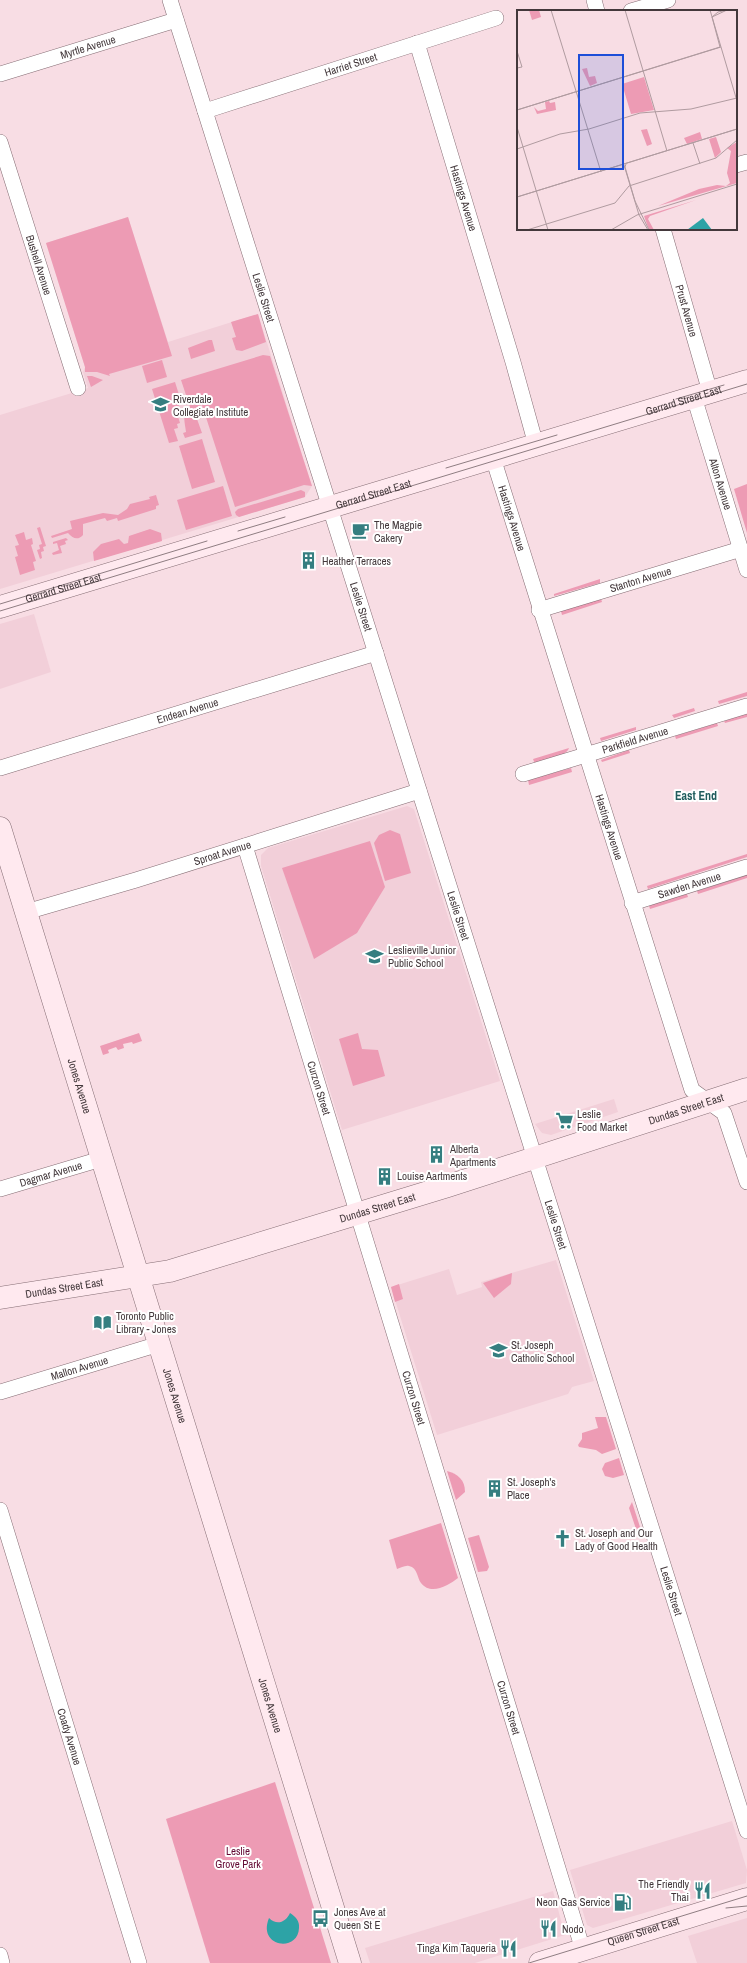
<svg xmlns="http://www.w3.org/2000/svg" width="747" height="1963" font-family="'Archivo Narrow',sans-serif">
	<rect width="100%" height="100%" fill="#f8dde4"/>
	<!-- built -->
	<g fill="#f2cfd9">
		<polygon points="128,217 168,342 258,314 312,486 305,497 0,589 0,415 88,388 83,372 85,367 46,243"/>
		<polygon points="34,614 51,672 0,689 0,624"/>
		<polygon points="407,806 414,809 500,1081 342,1130 261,866 261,855 268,848"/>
		<polygon points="614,1099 618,1112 551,1135 542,1133 535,1124"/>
		<polygon points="556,1260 594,1381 572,1387 568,1394 437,1435 391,1287 449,1269 457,1295 482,1287 481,1282"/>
		<polygon points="732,1821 747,1870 746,1883 593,1928 587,1925 570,1870"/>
		<polygon points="553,1891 565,1935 475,1963 370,1963 365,1948"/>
		<polygon points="747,1918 747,1963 697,1963 688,1936"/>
	</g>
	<!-- green -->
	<g fill="#ed9bb4">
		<polygon points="128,217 172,356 109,374 110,376 97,372 85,372 85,367 46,243"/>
		<polygon points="258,314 266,342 242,351 236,350 232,338 236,337 231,322"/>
		<polygon points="209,340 212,340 215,351 191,359 188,348"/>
		<path d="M263 355 270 356 312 486 304 485 235 507 202 405 198 406 201 418 197 419 202 433 185 438 183 433 186 432C185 423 181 411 190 407L181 380Z"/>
		<polygon points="162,360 167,377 147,383 142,366"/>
		<polygon points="87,376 92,376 103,380 91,387"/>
		<polygon points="175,382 181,401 178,402 179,406 175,407 180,423 177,424 178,428 174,429 178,441 169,443 152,389"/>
		<polygon points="202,439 215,482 192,489 179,446"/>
		<polygon points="747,484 747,533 734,489"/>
		<polygon points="223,486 232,516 186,530 177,500"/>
		<polygon points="301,490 305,492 305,497 239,517 236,515 235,512 238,509"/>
		<path d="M156 495 159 505 156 506V509L118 521 117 518 107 521 105 518 83 524V535C78 541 72 538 68 533L52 538 51 536 72 529 70 521 103 513 118 515 127 509 130 504 150 499 149 497Z"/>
		<polygon points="40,527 46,546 43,547 44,551 41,552 42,558 40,559 37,550 40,549 39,545 42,544 37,528"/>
		<polygon points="150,529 161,533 162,541 94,561 93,552 101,544 119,539 124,544 128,543 129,536"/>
		<polygon points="24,532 26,540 32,538 33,544 31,545 36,561 33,562 35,570 20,575 15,557 18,556 15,546 19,545 15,535"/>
		<polygon points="66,538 68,540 65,541 66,544 60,546 62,553 53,555 52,553 59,550 57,543 53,544 53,542"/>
		<polygon points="600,579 600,583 554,596 554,594"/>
		<polygon points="601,599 602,602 562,615 561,611"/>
		<polygon points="747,692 747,696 719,704 718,701"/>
		<polygon points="694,708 695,711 674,718 672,715"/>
		<polygon points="747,713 747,717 725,723 724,721"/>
		<polygon points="717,723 718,726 676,739 675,736"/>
		<polygon points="636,727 636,730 601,741 600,738"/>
		<path d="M569 748C566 757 543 761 535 764L533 759Z"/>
		<polygon points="629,750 630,753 602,762 601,760"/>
		<polygon points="571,768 572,772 529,785 528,780"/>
		<polygon points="390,830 400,834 411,873 385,881 374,843 379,835"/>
		<polygon points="370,841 385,887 357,933 314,959 282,868"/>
		<polygon points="747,854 747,857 648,889 647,886"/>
		<polygon points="747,875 747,878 698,894 697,891"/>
		<polygon points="687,894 688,897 650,909 649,906 653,904"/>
		<polygon points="139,1033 142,1041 133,1044 132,1042 123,1044 124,1048 118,1050 116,1047 108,1050 109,1053 103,1055 100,1046"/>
		<polygon points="358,1033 362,1049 378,1050 385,1076 353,1086 339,1039"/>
		<polygon points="512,1273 511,1284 494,1298 483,1283"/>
		<polygon points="399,1284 403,1299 395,1302 391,1287"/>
		<polygon points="595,1417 606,1417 616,1449 602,1454 596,1450 579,1447 578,1445 582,1439 582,1433 598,1428"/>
		<polygon points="619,1458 624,1475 613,1478 605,1476 602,1469 605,1463"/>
		<path d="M447 1471C458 1474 465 1480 465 1492L456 1500Z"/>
		<polygon points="632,1502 641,1530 637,1532 629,1508"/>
		<path d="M441 1523 458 1578C449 1585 431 1596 421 1583 417 1578 418 1568 409 1566 405 1565 401 1568 397 1569L389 1540Z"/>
		<polygon points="479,1535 489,1567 487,1571 478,1572 468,1538"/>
		<polygon points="275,1782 331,1963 210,1963 166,1819"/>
	</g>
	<!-- water -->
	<path fill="#2da3a6" d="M290 1913C295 1916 300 1921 299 1928 298 1953 257 1947 269 1918 277 1926 286 1922 290 1913Z"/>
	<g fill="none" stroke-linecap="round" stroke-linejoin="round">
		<defs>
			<g id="street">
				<path id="s1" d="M170 0 747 1831"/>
				<polyline points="594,0 597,11"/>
				<polyline points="631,11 668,0"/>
				<path id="s2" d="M417 43 513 362 536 445"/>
				<path id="s3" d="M0 74 176 20"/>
				<path id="s4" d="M205 111 496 18"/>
				<path id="s5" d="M0 142 78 388"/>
				<polyline points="736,165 747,162"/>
				<path id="s6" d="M663 229 710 392"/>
				<path id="s7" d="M694 397 747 570"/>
				<path id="s8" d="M493 458 692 1090 724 1113 747 1182"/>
				<path id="s9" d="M539 610 741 549"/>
				<path id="s10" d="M0 768 376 653"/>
				<path id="s11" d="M523 774 747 706"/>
				<path id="s12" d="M245 846 583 1950"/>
				<path id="s13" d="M632 903 747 867"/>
				<path id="s14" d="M26 912 136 880 419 791"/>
				<path id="s15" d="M0 1189 101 1159"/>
				<path id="s16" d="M0 1392 159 1344"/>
				<path id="s17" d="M0 1510 139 1963"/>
				<polyline points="0,1955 2,1963"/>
			</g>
			<g id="secondary">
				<path id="s18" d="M0 607 747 381"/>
				<path id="s19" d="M0 828 350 1963"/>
				<path id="s20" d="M0 1298 170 1271 448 1186 747 1089"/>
				<path id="s21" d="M540 1963 747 1899"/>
			</g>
		</defs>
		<!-- street casing -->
		<use href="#street" stroke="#856d74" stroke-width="16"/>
		<!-- secondary casing -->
		<use href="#secondary" stroke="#856d74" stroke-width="23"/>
		<!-- street -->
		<use href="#street" stroke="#fff" stroke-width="15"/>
		<!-- secondary -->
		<use href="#secondary" stroke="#ffe9ef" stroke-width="22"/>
		<!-- tram -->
		<g stroke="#8f7d82" stroke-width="1">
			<polyline points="676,399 724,385"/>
			<polyline points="446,468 557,435"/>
			<polyline points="238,531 285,517"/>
			<polyline points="0,604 207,541"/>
			<polyline points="0,611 747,384"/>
			<polyline points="726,1908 747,1906"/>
			<polyline points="529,1963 747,1896"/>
		</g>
	</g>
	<!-- icons -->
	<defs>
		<symbol id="school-bare" viewBox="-9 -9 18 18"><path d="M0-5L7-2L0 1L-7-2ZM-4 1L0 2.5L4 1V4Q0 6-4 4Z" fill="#357e80" stroke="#fff" stroke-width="2.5" paint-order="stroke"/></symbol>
		<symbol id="cafe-bare" viewBox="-9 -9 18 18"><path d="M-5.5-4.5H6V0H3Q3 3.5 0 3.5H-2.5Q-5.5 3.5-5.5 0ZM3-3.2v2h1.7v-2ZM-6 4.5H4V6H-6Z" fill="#357e80" stroke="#fff" stroke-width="2.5" paint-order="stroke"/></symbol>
		<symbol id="building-bare" viewBox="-9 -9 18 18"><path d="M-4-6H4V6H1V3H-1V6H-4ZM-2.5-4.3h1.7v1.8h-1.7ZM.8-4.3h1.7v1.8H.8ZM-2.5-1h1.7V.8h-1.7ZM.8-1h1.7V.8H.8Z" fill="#357e80" stroke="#fff" stroke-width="2.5" paint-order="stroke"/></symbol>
		<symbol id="supermarket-bare" viewBox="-9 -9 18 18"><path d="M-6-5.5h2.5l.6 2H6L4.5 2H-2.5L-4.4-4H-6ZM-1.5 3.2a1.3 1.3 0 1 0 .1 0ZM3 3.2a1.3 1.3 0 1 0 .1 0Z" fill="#357e80" stroke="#fff" stroke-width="2.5" paint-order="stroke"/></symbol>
		<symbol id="library-bare" viewBox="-9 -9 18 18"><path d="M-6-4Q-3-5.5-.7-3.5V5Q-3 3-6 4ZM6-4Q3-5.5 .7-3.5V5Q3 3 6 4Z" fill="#357e80" stroke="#fff" stroke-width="2.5" paint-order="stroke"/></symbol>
		<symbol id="church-bare" viewBox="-9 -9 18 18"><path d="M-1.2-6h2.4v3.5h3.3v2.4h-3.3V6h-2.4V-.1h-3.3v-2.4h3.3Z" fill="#357e80" stroke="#fff" stroke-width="2.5" paint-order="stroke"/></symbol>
		<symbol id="restaurant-bare" viewBox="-9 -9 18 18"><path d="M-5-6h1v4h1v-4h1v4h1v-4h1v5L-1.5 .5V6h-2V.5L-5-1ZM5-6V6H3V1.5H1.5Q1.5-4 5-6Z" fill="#357e80" stroke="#fff" stroke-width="2.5" paint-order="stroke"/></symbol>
		<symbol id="fuel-bare" viewBox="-9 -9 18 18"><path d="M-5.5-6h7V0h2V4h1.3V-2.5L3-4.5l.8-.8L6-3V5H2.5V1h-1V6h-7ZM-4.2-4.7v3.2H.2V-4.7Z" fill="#357e80" stroke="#fff" stroke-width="2.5" paint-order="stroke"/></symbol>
		<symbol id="bus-bare" viewBox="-9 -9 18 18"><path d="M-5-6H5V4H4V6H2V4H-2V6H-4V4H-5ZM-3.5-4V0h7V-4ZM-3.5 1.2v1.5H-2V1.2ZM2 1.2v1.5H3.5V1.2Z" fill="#357e80" stroke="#fff" stroke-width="2.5" paint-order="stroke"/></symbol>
	</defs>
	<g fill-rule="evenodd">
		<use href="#school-bare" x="148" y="392" width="25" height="25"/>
		<use href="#cafe-bare" x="348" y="518" width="25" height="25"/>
		<use href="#building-bare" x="296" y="548" width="25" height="25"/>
		<use href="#school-bare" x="362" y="944" width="25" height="25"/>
		<use href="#supermarket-bare" x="552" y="1108" width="25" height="25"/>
		<use href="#building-bare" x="424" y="1142" width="25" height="25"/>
		<use href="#building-bare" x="372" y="1164" width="25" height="25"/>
		<use href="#library-bare" x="90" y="1310" width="25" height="25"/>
		<use href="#school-bare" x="486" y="1338" width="25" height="25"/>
		<use href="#building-bare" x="482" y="1476" width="25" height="25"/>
		<use href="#church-bare" x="550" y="1526" width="25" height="25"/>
		<use href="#restaurant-bare" x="690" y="1878" width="25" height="25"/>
		<use href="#fuel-bare" x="610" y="1890" width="25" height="25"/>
		<use href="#bus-bare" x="308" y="1906" width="25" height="25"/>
		<use href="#restaurant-bare" x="536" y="1916" width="25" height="25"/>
		<use href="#restaurant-bare" x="496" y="1936" width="25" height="25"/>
	</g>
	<g text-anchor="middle" stroke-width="4" stroke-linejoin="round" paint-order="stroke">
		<!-- street labels -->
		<g font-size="11" fill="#43383b" stroke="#fff">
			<text dy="4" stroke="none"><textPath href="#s3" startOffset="92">Myrtle Avenue</textPath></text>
			<text dy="4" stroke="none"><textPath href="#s4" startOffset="153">Harriet Street</textPath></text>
			<text dy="4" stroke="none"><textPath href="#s2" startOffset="162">Hastings Avenue</textPath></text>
			<text dy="4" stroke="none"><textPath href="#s5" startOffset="129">Bushell Avenue</textPath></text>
			<text dy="4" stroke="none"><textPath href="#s1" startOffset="312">Leslie Street</textPath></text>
			<text dy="4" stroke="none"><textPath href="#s6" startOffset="85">Prust Avenue</textPath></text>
			<text dy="4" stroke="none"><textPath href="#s18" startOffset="714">Gerrard Street East</textPath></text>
			<text dy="4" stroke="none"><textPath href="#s7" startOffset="91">Alton Avenue</textPath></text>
			<text dy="4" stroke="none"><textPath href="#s18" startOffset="390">Gerrard Street East</textPath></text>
			<text dy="4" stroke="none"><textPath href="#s8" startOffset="63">Hastings Avenue</textPath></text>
			<text dy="4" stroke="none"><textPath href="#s9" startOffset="106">Stanton Avenue</textPath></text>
			<text dy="4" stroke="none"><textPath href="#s18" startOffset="66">Gerrard Street East</textPath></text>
			<text dy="4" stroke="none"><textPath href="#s1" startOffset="636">Leslie Street</textPath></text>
			<text dy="4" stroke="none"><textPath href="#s10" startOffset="196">Endean Avenue</textPath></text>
			<text dy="4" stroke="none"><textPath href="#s11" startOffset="117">Parkfield Avenue</textPath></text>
			<text dy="4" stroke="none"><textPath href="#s8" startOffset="387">Hastings Avenue</textPath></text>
			<text dy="4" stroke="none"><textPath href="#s14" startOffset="205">Sproat Avenue</textPath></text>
			<text dy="4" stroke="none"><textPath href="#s13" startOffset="60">Sawden Avenue</textPath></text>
			<text dy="4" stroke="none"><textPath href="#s1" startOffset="960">Leslie Street</textPath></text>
			<text dy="4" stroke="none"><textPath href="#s19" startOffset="270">Jones Avenue</textPath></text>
			<text dy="4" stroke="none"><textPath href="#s12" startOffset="253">Curzon Street</textPath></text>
			<text dy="4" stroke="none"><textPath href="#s20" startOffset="713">Dundas Street East</textPath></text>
			<text dy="4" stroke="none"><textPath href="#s15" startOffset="53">Dagmar Avenue</textPath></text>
			<text dy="4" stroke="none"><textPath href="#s20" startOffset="389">Dundas Street East</textPath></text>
			<text dy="4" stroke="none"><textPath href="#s1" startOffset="1284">Leslie Street</textPath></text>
			<text dy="4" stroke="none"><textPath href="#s20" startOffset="65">Dundas Street East</textPath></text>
			<text dy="4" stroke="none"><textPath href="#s16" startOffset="83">Mallon Avenue</textPath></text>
			<text dy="4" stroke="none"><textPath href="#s19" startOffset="594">Jones Avenue</textPath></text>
			<text dy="4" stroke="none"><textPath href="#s12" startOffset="577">Curzon Street</textPath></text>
			<text dy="4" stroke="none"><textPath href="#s1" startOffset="1668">Leslie Street</textPath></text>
			<text dy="4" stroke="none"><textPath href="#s19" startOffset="918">Jones Avenue</textPath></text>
			<text dy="4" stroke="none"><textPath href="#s12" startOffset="901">Curzon Street</textPath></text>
			<text dy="4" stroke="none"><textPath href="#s17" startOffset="237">Coady Avenue</textPath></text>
			<text dy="4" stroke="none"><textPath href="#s21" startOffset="108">Queen Street East</textPath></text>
		</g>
		<!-- poi labels -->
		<g font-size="11" fill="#43383b" stroke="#fff" text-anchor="start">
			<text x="173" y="403">Riverdale<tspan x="173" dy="13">Collegiate Institute</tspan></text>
			<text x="374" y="529">The Magpie<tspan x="374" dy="13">Cakery</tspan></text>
			<text x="322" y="565">Heather Terraces</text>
			<text x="388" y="954">Leslieville Junior<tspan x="388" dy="13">Public School</tspan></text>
			<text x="577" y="1118">Leslie<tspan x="577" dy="13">Food Market</tspan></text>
			<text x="450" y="1153">Alberta<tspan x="450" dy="13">Apartments</tspan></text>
			<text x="397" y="1180">Louise Aartments</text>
			<text x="116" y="1320">Toronto Public<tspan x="116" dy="13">Library - Jones</tspan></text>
			<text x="511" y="1349">St. Joseph<tspan x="511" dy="13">Catholic School</tspan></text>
			<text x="507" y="1486">St. Joseph's<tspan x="507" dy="13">Place</tspan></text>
			<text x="575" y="1537">St. Joseph and Our<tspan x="575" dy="13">Lady of Good Health</tspan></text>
			<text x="689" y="1888" text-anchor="end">The Friendly<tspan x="689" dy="13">Thai</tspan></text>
			<text x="610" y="1906" text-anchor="end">Neon Gas Service</text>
			<text x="334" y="1916">Jones Ave at<tspan x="334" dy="13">Queen St E</tspan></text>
			<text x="562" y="1933">Nodo</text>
			<text x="496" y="1952" text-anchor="end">Tinga Kim Taqueria</text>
		</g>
		<!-- park labels -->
		<g font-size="11" fill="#640a34" stroke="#fff">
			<text x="238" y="1855">Leslie<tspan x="238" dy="13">Grove Park</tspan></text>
		</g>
		<!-- neighbourhood labels -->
		<g font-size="12" font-weight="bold" fill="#215c5d" stroke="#fff">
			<text x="696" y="800">East End</text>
		</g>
	</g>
	<!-- overview -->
	<g transform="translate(517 10)">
		<rect width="220" height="220" fill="#f8dde4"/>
		<path d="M12 0H22L24 7 15 10ZM70 58 72 67 78 66 80 73 73 76 65 59ZM127 67 137 100 114 104 105 74ZM32 91 33 93 38 92 39 100 20 104 17 97 21 101 29 99 28 92ZM130 119 135 134 130 136 124 120ZM183 122 185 129 170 134 167 128ZM199 127 204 142 198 148 192 129ZM220 132V173L141 196 182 179 200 175 209 176 213 173 210 163 214 141 210 138ZM179 190 133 206 131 209 137 220H132L127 206Z" fill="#ed9bb4"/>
		<path d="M186 208 195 220H170Z" fill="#2da3a6"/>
		<path fill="none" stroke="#b09ba0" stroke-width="1" d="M34 0 84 162M108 0 150 141M193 0 220 91M195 7 210 0M0 41 5 57 0 58M0 100 204 37M0 100 203 37 195 7 201 2 211 0M0 117 31 220M176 133 183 154M0 139 43 124 72 119 123 103 174 99 220 88M109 154 108 157 118 191 132 220M107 155 122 205 131 220M0 187 220 119M0 187 220 119M10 220 98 193 112 176 199 148 220 130M94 220 120 205 220 174"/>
		<path fill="#1d4ed8" fill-opacity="0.15" stroke="#1d4ed8" stroke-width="2" d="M62 45H106V159H62Z"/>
		<rect width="220" height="220" fill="none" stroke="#43383b" stroke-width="2"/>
	</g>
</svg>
